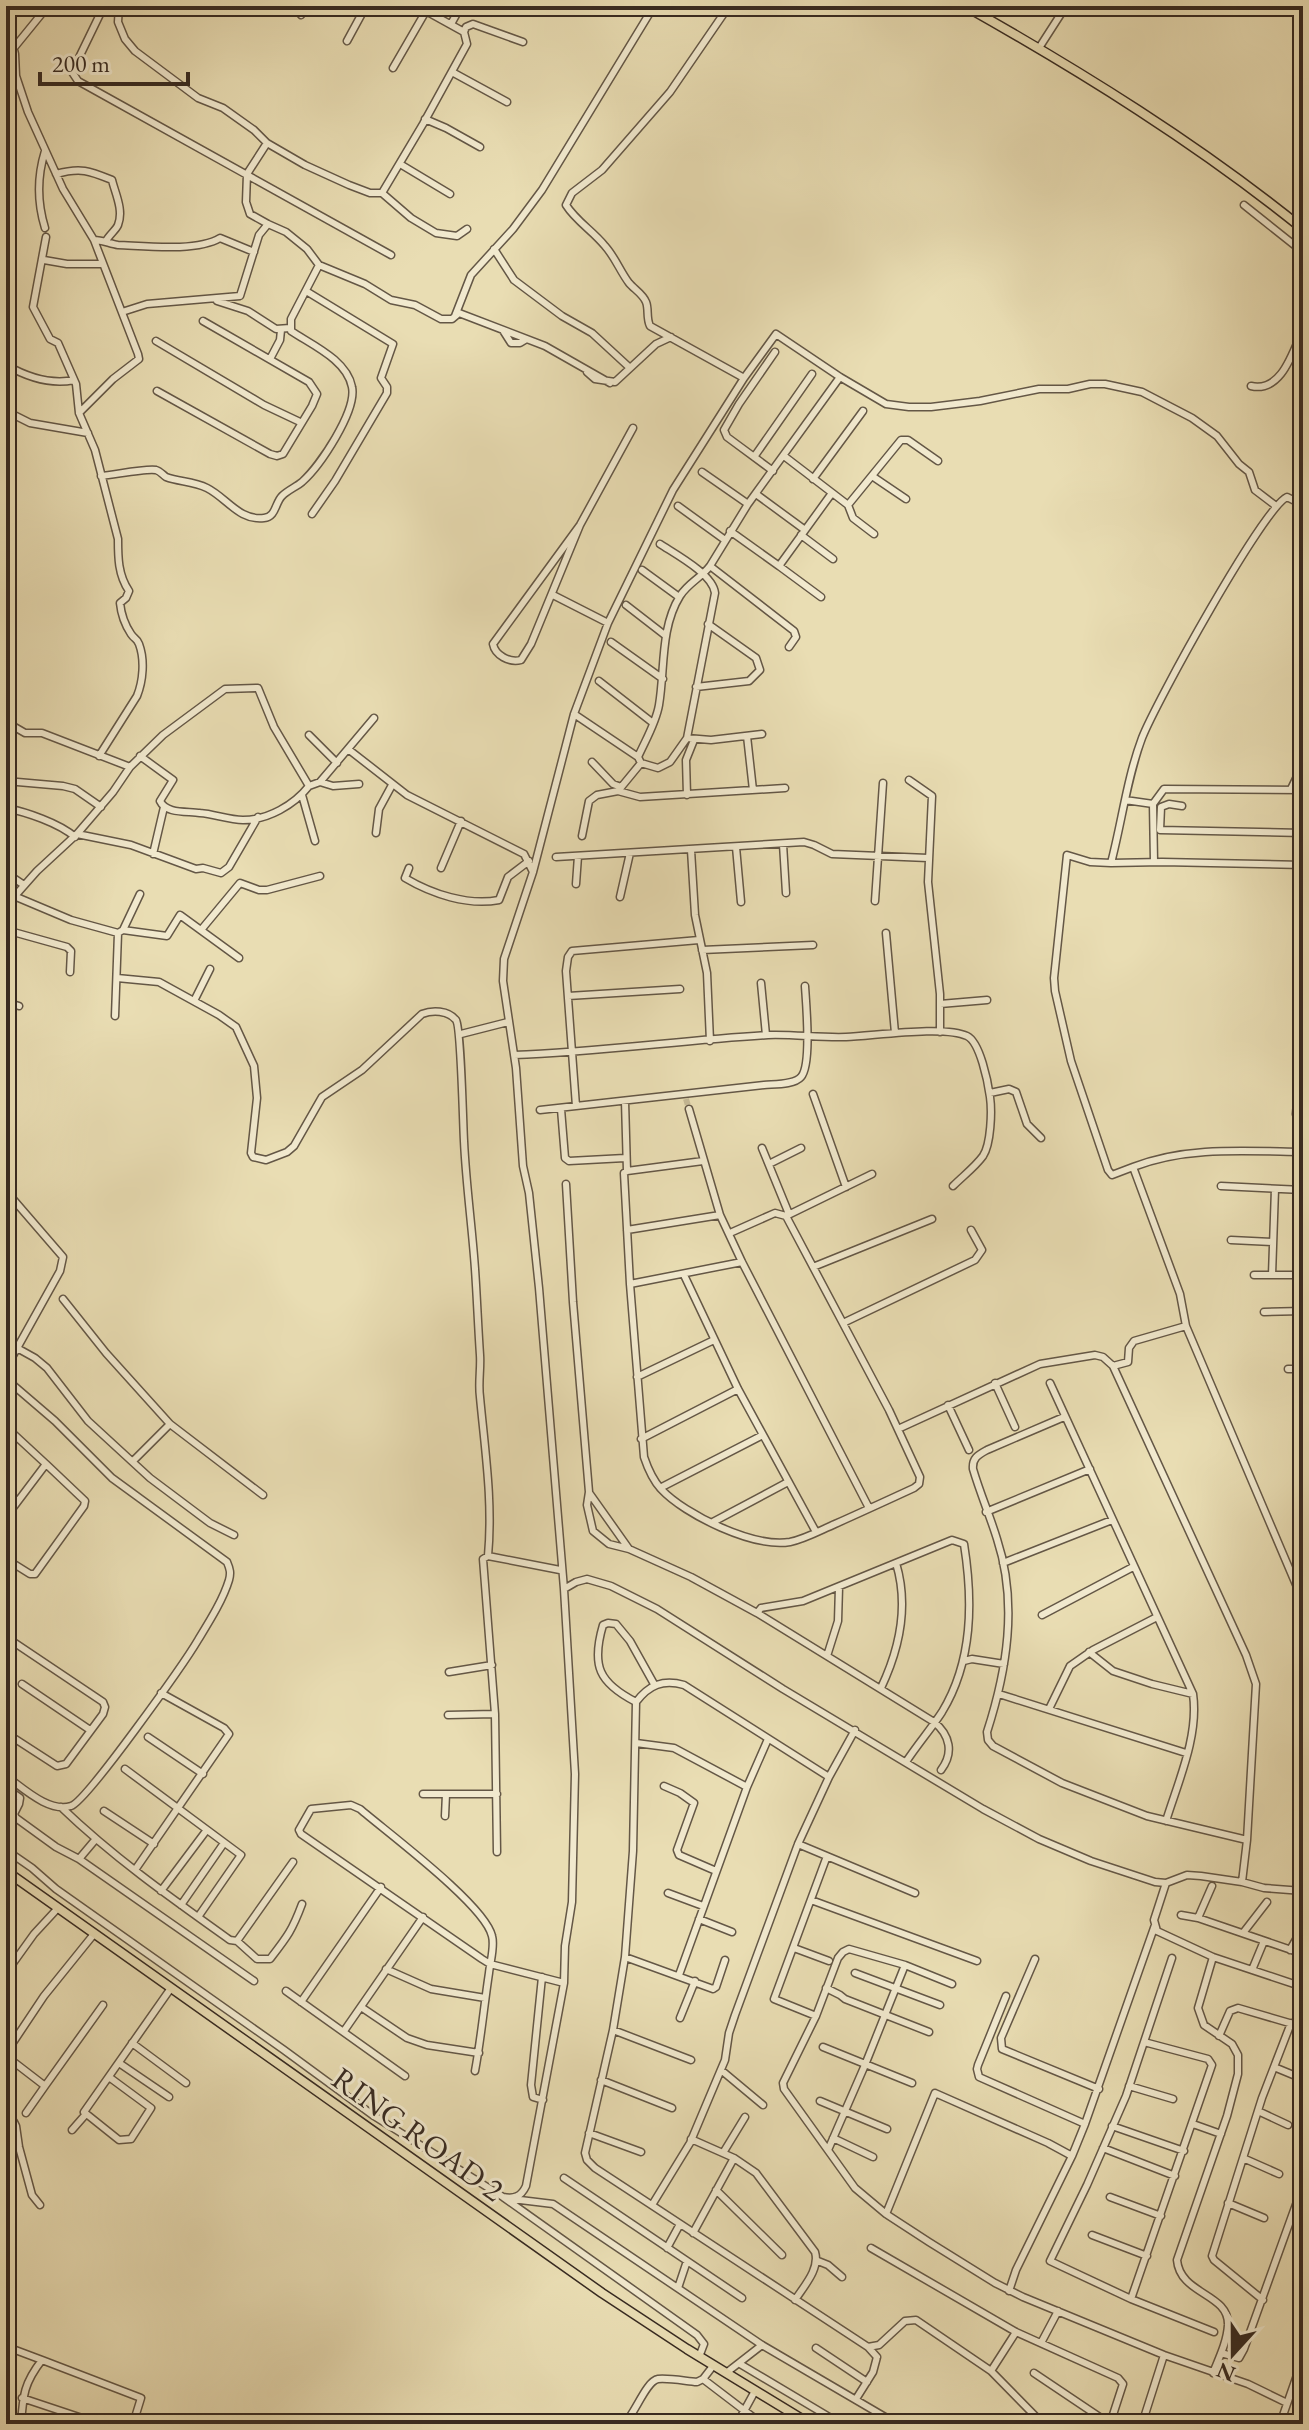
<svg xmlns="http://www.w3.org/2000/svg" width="1309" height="2430" font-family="'EB Garamond',serif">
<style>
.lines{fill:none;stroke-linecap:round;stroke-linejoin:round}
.minor-tunnel{stroke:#c5b996;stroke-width:6;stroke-dasharray:6 3;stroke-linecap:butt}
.minor-casing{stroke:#645746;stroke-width:9}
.major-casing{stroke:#372a21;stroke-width:11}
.minor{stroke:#f1e9ce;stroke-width:6}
.major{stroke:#e9ddb3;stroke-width:8}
.labels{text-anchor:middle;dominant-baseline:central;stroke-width:6;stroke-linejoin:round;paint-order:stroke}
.street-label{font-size:32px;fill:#372a21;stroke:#f1e9ce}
</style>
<rect width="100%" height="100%" fill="#e9ddb3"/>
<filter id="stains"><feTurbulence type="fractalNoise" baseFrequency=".0025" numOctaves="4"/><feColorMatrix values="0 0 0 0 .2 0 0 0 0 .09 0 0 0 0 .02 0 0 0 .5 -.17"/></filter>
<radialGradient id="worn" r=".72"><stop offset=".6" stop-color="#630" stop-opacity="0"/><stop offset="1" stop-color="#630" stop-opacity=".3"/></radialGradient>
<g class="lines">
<path class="minor-tunnel" d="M686 1099 689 1109"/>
<defs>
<path id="minor" d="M104 6 72 72 78 81 391 255
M119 6 118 22 125 39 135 51 198 98 223 108 254 130 267 143 305 165 349 185 370 193H382L411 218 436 233 457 236 467 229
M729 6 670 92 602 170 572 193 566 205C576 221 593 231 605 246 615 257 620 271 629 283 634 289 643 294 646 302 649 309 646 318 650 326L744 378
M301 15 306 6
M6 17 15 54 16 76 28 112 63 189 94 240 138 354 139 359 113 379 79 413
M451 24 461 6
M464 32 466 27 473 24 523 42
M347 41 366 6
M1039 48 1066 6
M13 49 48 6
M393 68 426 11
M452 72 507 102
M425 119 446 128 480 147
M267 143 247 174 246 202 250 214 268 224 286 232 307 249 319 265 365 284 391 300 415 305 441 319H452L459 313 545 346 610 383
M400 164 450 194
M56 174C81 167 90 171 112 180 115 193 124 210 118 225 116 230 109 235 106 241
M382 193 423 124 467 44 464 32 417 6
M1244 205 1303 252
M45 228C37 202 37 177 45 151
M46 237 33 307 50 339 58 343 76 384 79 413 95 450 118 539C118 557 118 575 129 591L126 598 120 603C121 613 125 625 131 634 135 640 136 637 139 644 145 660 143 681 137 696L99 756
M94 240C103 240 110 244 118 245 145 246 197 252 220 238L254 252
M494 249 514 280 562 316 592 333 630 368
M44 260 67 264H102
M306 291 393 344 381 378 387 387V393L335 481 312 514
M217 301 248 311 276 329 290 328
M122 312 147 304 240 296 259 235 268 224
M455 316 471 275 513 229 542 190 654 6
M504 332 511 343H520L525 340
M156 341 264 405 300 422
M270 359 280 340 281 330
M6 365C27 377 50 385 74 380
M587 372 595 379 615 382 656 344 671 337
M1251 386C1282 393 1293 351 1303 329
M157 391 270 454 277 456 283 454 312 406 317 394 309 382 203 321
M6 411 30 423 88 433
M784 456 848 505 853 518 874 534
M754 457 812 374
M773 471 727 437 724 430 739 404 775 352
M702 472 748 504
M101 476C114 475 146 468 156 470 160 471 163 475 166 477 179 482 193 481 207 488 227 498 239 521 264 518 276 517 275 503 282 496 288 490 296 487 302 482 320 466 357 411 352 387 347 360 312 345 291 331V319L319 265
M872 476 906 499
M813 479 863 411
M756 494 805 530
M848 505 901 440H908L938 461
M678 506 725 540
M580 525 531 644 521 660C509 663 495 655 493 644L580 525 633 428
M730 531 779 566 832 493
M801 535 833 559
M660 544C675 554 713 574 715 593L687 738 670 762 658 768 641 763 638 757C645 741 656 723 659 705 665 670 660 628 680 596 688 583 701 578 710 566L748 504 840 377
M710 566 794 631 796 637 789 647
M779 566 821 597
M642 570 679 597
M553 595 608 623
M626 605 666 636
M611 642 663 679
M599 681 653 723
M696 687 749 681 760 670 756 658 708 624
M574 714 638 757
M6 722 25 733H42L130 767
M309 735 337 763
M747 736 753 790
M687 738 711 740 762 734
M348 749 407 795 524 854 533 872
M592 762 613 784 621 787
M909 780 932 796 928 882 940 994V1032
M6 781 63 786 75 789 101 807
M320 782 333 786 359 784
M309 786 320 782 374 718
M1291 789 1303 764
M618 791 640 797 785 788
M302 795 315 841
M687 795 686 760 694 740
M1125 800 1153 804
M1182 806 1169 804 1161 807 1160 830 1303 833
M6 808C26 812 59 823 75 837
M376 833 379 809 392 785
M77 834 131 845 196 869 203 868 221 873 229 867 258 817
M582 836 589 801 597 795 618 791 641 763
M783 844 786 893
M736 847 741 902
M691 850 695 915 707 973 710 1041
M153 854 164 807
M556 857 804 842 814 845 832 854 928 858
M1154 862 1153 804 1164 789 1303 790
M1111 863C1122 821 1127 778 1142 738 1155 704 1263 508 1287 497L1303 505
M1303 865 1162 862 1111 863 1090 862 1067 855 1054 978 1055 991 1071 1061 1108 1170 1112 1175 1133 1167 1180 1294 1186 1326 1303 1601
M409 868 405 878C432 894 468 906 499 900L508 877 529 861
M441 868 461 821
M6 873 24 885
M576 884 578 856
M14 896 71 920 118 933 123 930 140 894
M620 897 630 853
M875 901 883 783
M6 906 37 871 77 834 113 792 130 767 163 735 225 689 258 688 274 727 309 786C294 805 268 820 243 820 229 820 214 814 200 813 187 811 166 814 160 801L173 780 140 756
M6 930 67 947 71 951 70 972
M123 930 167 936 180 915 239 958
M201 930 240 883 259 890H267L320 876
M886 933 895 1033
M6 947 11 949
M702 950 813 945
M117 978 159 982 219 1015 236 1027 254 1066 257 1098 251 1153 253 1157 266 1160 287 1152 294 1146 322 1097 362 1070 422 1014C432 1010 448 1010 456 1020 461 1027 463 1124 464 1141 466 1184 472 1226 475 1269 477 1298 478 1326 480 1355 481 1369 478 1383 480 1397 485 1451 493 1502 488 1556
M761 983 766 1035
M568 996 680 989
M194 1001 210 969
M6 1002 19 1006
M940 1004 987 1000
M115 1016 118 933
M461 1034 508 1022
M1303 1039 1296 1114 1298 1120 1303 1122
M514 1055C599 1052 683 1040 768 1035 794 1034 820 1038 846 1037 874 1036 944 1025 967 1036 980 1042 988 1082 990 1097 992 1111 991 1144 983 1156 975 1167 963 1176 953 1186
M990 1093 1009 1089 1016 1092 1027 1124 1041 1138
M813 1094 846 1187
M625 1101 627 1171
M576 1106 566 971 568 957 572 951 699 940
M561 1109 565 1158 569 1161 625 1158
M689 1109 720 1215 742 1262 869 1508
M540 1110 764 1085C774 1084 794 1085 801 1077 812 1065 806 1003 805 986
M762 1148 789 1214
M703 1161 627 1171 624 1173 630 1284 644 1457C648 1469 652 1479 661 1489 685 1515 754 1548 790 1542 805 1539 821 1530 835 1524 862 1512 888 1500 914 1488L919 1484 920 1477 889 1410 786 1216
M769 1164 801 1148
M1133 1167C1186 1146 1246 1151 1303 1152
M566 1184 573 1302 589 1492 587 1505 593 1531 609 1544 629 1549 691 1577 757 1613 934 1722C950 1735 954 1753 941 1770
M1221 1186 1303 1190
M6 1191 63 1257 60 1271 6 1368
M627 1230 720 1215
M730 1233 775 1213 786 1216 872 1174
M1231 1240 1272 1242
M813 1267 932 1219
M6 1268C17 1277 12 1291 6 1301
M684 1275 738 1389 816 1532
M1254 1275H1303
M1272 1275 1275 1189
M630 1284 742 1262
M63 1299 106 1353 170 1424 263 1495
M1302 1311V1275
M1264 1312 1303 1311
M843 1323 975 1260 982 1250 971 1230
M17 1348 35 1358 47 1368 88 1421 150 1478 210 1523 234 1535
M1113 1366 1128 1362 1129 1348 1134 1341 1186 1326
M1288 1369H1303
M637 1377 714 1340
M6 1379 55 1421 112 1478 227 1562C230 1569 231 1573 229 1580 223 1600 209 1622 198 1640 185 1662 86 1802 71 1806 49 1813 23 1788 6 1776
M995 1383 1015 1427
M1050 1383 1193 1694C1199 1736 1178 1782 1166 1821
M1302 1399 1303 1391
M948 1405 969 1450
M1064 1417 987 1450C978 1455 972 1458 973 1469 980 1493 990 1516 997 1539 1018 1603 1007 1670 987 1732L988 1740 993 1746 1062 1783 1147 1816 1247 1840
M6 1427 46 1464
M898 1429 1040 1364 1095 1355 1103 1357 1113 1366 1246 1655 1256 1684 1247 1840 1242 1882
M641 1439 738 1389
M133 1461 170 1424
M660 1488 763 1435
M6 1493 18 1501
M590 1494 629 1549
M986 1512 1090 1469
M6 1517 46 1464 85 1501 84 1506 35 1574H30L6 1559
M713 1522 788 1482
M1003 1563 1112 1520
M564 1589 576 1582 587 1579 611 1586 657 1609 783 1689 983 1809 1039 1839 1091 1861 1155 1882 1166 1883 1187 1875 1201 1876 1242 1882 1264 1888 1303 1891
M757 1613 761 1608 803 1601 952 1540 964 1544C973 1601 973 1661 942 1712 931 1729 917 1745 906 1762
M1042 1615 1133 1567
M6 1637 103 1702 105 1707 103 1714 66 1764 57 1766 6 1733
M1089 1652 1113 1671 1152 1684 1193 1694
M827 1656 838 1621 839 1587
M964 1661 972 1659 1004 1664
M449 1672 492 1665
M22 1684 90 1730
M881 1688C900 1648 909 1606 896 1563
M999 1694 1186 1753
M636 1702C599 1683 591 1666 603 1625L608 1623 616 1624 630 1641 654 1684
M1049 1709 1070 1666 1093 1650 1157 1617
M448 1715 495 1714
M148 1737 203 1774
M636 1743 674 1748 747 1787
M125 1769 241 1855 198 1917
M829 1777 684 1685C663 1679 649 1685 636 1702L633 1851 625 1957 613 2030 585 2153 587 2160 595 2168 868 2347 877 2357
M664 1786 680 1793 694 1803 677 1850 679 1855 716 1871
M6 1788 20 1798 19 1804 14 1814 16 1818 56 1847 79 1859 95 1840
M423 1794H497
M61 1807C113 1857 171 1898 230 1940L237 1941 257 1959H270C287 1937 292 1931 302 1904
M104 1811 154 1844
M445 1816 446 1794
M798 1844 915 1893
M6 1850 32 1868 56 1889 284 2050 374 2116 503 2197 697 2335 704 2344 699 2357
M497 1852 495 1714 483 1559 488 1556 560 1570
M79 1859 254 1981
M135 1870 229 1734 224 1728 161 1693
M1166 1883 1154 1920 1157 1931 1213 1957 1303 1987
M161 1891 206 1831
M668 1893 703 1906
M811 1900 977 1961
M181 1905 224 1843
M1181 1915 1198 1918 1303 1954
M1198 1918 1212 1886
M699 1919 732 1932
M1243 1933 1267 1902
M237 1941 293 1862
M794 1948 829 1961
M1290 1950 1303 1927
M625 1957 713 1989 716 1987 725 1960
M1172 1958 1126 2096 1087 2185 1050 2261 1131 2299 1214 2332
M1035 1959 1001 2038 1002 2049 1099 2089
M386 1969 431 1989 485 1998
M1252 1970 1264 1941
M6 1973 34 1934 58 1908
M855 1973 940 2005
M679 1975 747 1787 768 1739
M542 1977 531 2085 533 2097 543 2100
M952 1984 905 1965 849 1949 843 1952 838 1958 816 2016 783 2083 784 2089 855 2188 886 2214 929 2242 995 2283 1023 2297 1164 2355 1248 2384 1287 2403
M826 1988 840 1995 845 1999 929 2032
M286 1991 405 2076
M1006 1996 978 2065 977 2069 979 2077 1085 2124
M301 2002 381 1887
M361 2007 407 2038 427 2045 479 2053
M816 2016 774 1999 827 1856
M680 2018 695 1981
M613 2030 691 2060
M344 2031 423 1917
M1219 2036 1230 2011 1238 2008 1303 2027
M132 2043 186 2083
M823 2047 912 2083
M6 2053 44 1996 94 1934
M6 2056 45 2086 26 2113
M119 2063 169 2097
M1274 2067 1303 2079
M721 2070 763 2105
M475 2071C481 2039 484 2006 489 1973 490 1962 495 1947 492 1936 485 1905 388 1833 360 1809L351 1805 311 1809 299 1830 301 1834 482 1959 490 1964 564 1983
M109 2077 151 2108 131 2139 119 2140 84 2112 171 1988
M601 2080 672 2108
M45 2086 103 2005
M1129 2086 1173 2099
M820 2101 887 2129
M1258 2111 1288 2125
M6 2118 14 2122 16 2126 19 2147 32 2195 40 2205
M1193 2124 1221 2134
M1112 2126 1184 2151
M72 2130 86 2114
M589 2133 641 2152
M833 2138 873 2157
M691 2139 734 2158 756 2173 815 2252C820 2269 804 2286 795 2300
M1103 2148 1175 2176
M828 2150 865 2065 905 1965
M723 2153 745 2117
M1243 2158 1279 2174
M564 2178 742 2298
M716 2190 782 2255
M503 2197C514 2199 521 2197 526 2186L564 1983 565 1946 572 1902 575 1774 564 1589 539 1288 529 1193 523 1166 516 1068 503 981 504 959 533 872 574 714 608 623 673 490 744 378 776 334 840 377 886 404 909 407H931L980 401 1039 389H1068L1090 384H1105L1142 392 1192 418 1217 436 1239 464 1249 472 1255 490 1276 506
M1110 2197 1161 2216
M512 2199 553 2204 762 2345 897 2424
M1228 2203 1264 2218
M652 2205 690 2143 725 2060 729 2033 735 2015 798 1844 829 1777 855 1730
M886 2214 935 2093 1048 2143 1072 2156
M693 2233 734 2158
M1092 2235 1147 2256
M667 2248 680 2224
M871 2248 1016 2332 1118 2378 1123 2384 1110 2424 1034 2373
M818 2261 828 2265 842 2277
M678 2288 687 2261
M1009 2291 1016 2270 1072 2156 1085 2124 1155 1925
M1131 2299 1212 2065 1208 2059 1144 2042
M1263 2300 1214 2260 1212 2256 1262 2098 1291 2023
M1041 2343 1058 2311
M868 2347 879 2345 905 2321 916 2320 991 2371 1043 2424
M816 2348 867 2382
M6 2350 10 2348 42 2360
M1221 2353 1239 2358 1244 2349 1303 2185
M740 2364 841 2424
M991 2371 1016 2332
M726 2373 762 2345
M1213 2373C1219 2358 1227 2342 1228 2325 1229 2293 1180 2295 1177 2260L1227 2116 1238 2074V2055L1232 2044 1204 2025 1198 2008 1213 1957
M703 2379 762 2424
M22 2398 100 2424
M856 2399 873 2372 877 2357
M21 2424C23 2395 24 2383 42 2360L141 2398 133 2424
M624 2424C635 2414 646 2381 658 2379 670 2378 685 2381 697 2382L703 2379 713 2366
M737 2424 755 2391
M1142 2424 1164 2355
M1280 2424 1303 2358"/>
<path id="major" d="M965 6C1082 72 1198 144 1303 229
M6 1871 602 2293 687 2349 810 2424"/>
</defs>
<use href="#minor" class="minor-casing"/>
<use href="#major" class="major-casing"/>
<use href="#minor" class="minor"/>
<use href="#major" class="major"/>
</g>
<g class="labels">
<g class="street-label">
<text transform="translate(418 2134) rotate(36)">RING ROAD 2</text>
</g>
</g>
<rect width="1309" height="2430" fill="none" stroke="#e9ddb3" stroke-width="32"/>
<rect x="8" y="8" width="1293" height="2414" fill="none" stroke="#372a21" stroke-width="4"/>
<rect x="16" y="16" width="1277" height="2398" fill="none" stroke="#372a21" stroke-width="2"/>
<g transform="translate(1233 2354) rotate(201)" stroke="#f1e9ce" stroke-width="6" paint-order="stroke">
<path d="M0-6L14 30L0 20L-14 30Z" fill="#372a21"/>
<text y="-12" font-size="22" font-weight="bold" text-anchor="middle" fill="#372a21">N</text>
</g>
<path d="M40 72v12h148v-12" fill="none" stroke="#372a21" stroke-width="4"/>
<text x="52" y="72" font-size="24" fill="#372a21" stroke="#f1e9ce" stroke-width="6" paint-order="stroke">200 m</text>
<rect width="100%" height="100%" filter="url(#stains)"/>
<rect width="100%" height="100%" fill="url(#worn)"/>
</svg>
